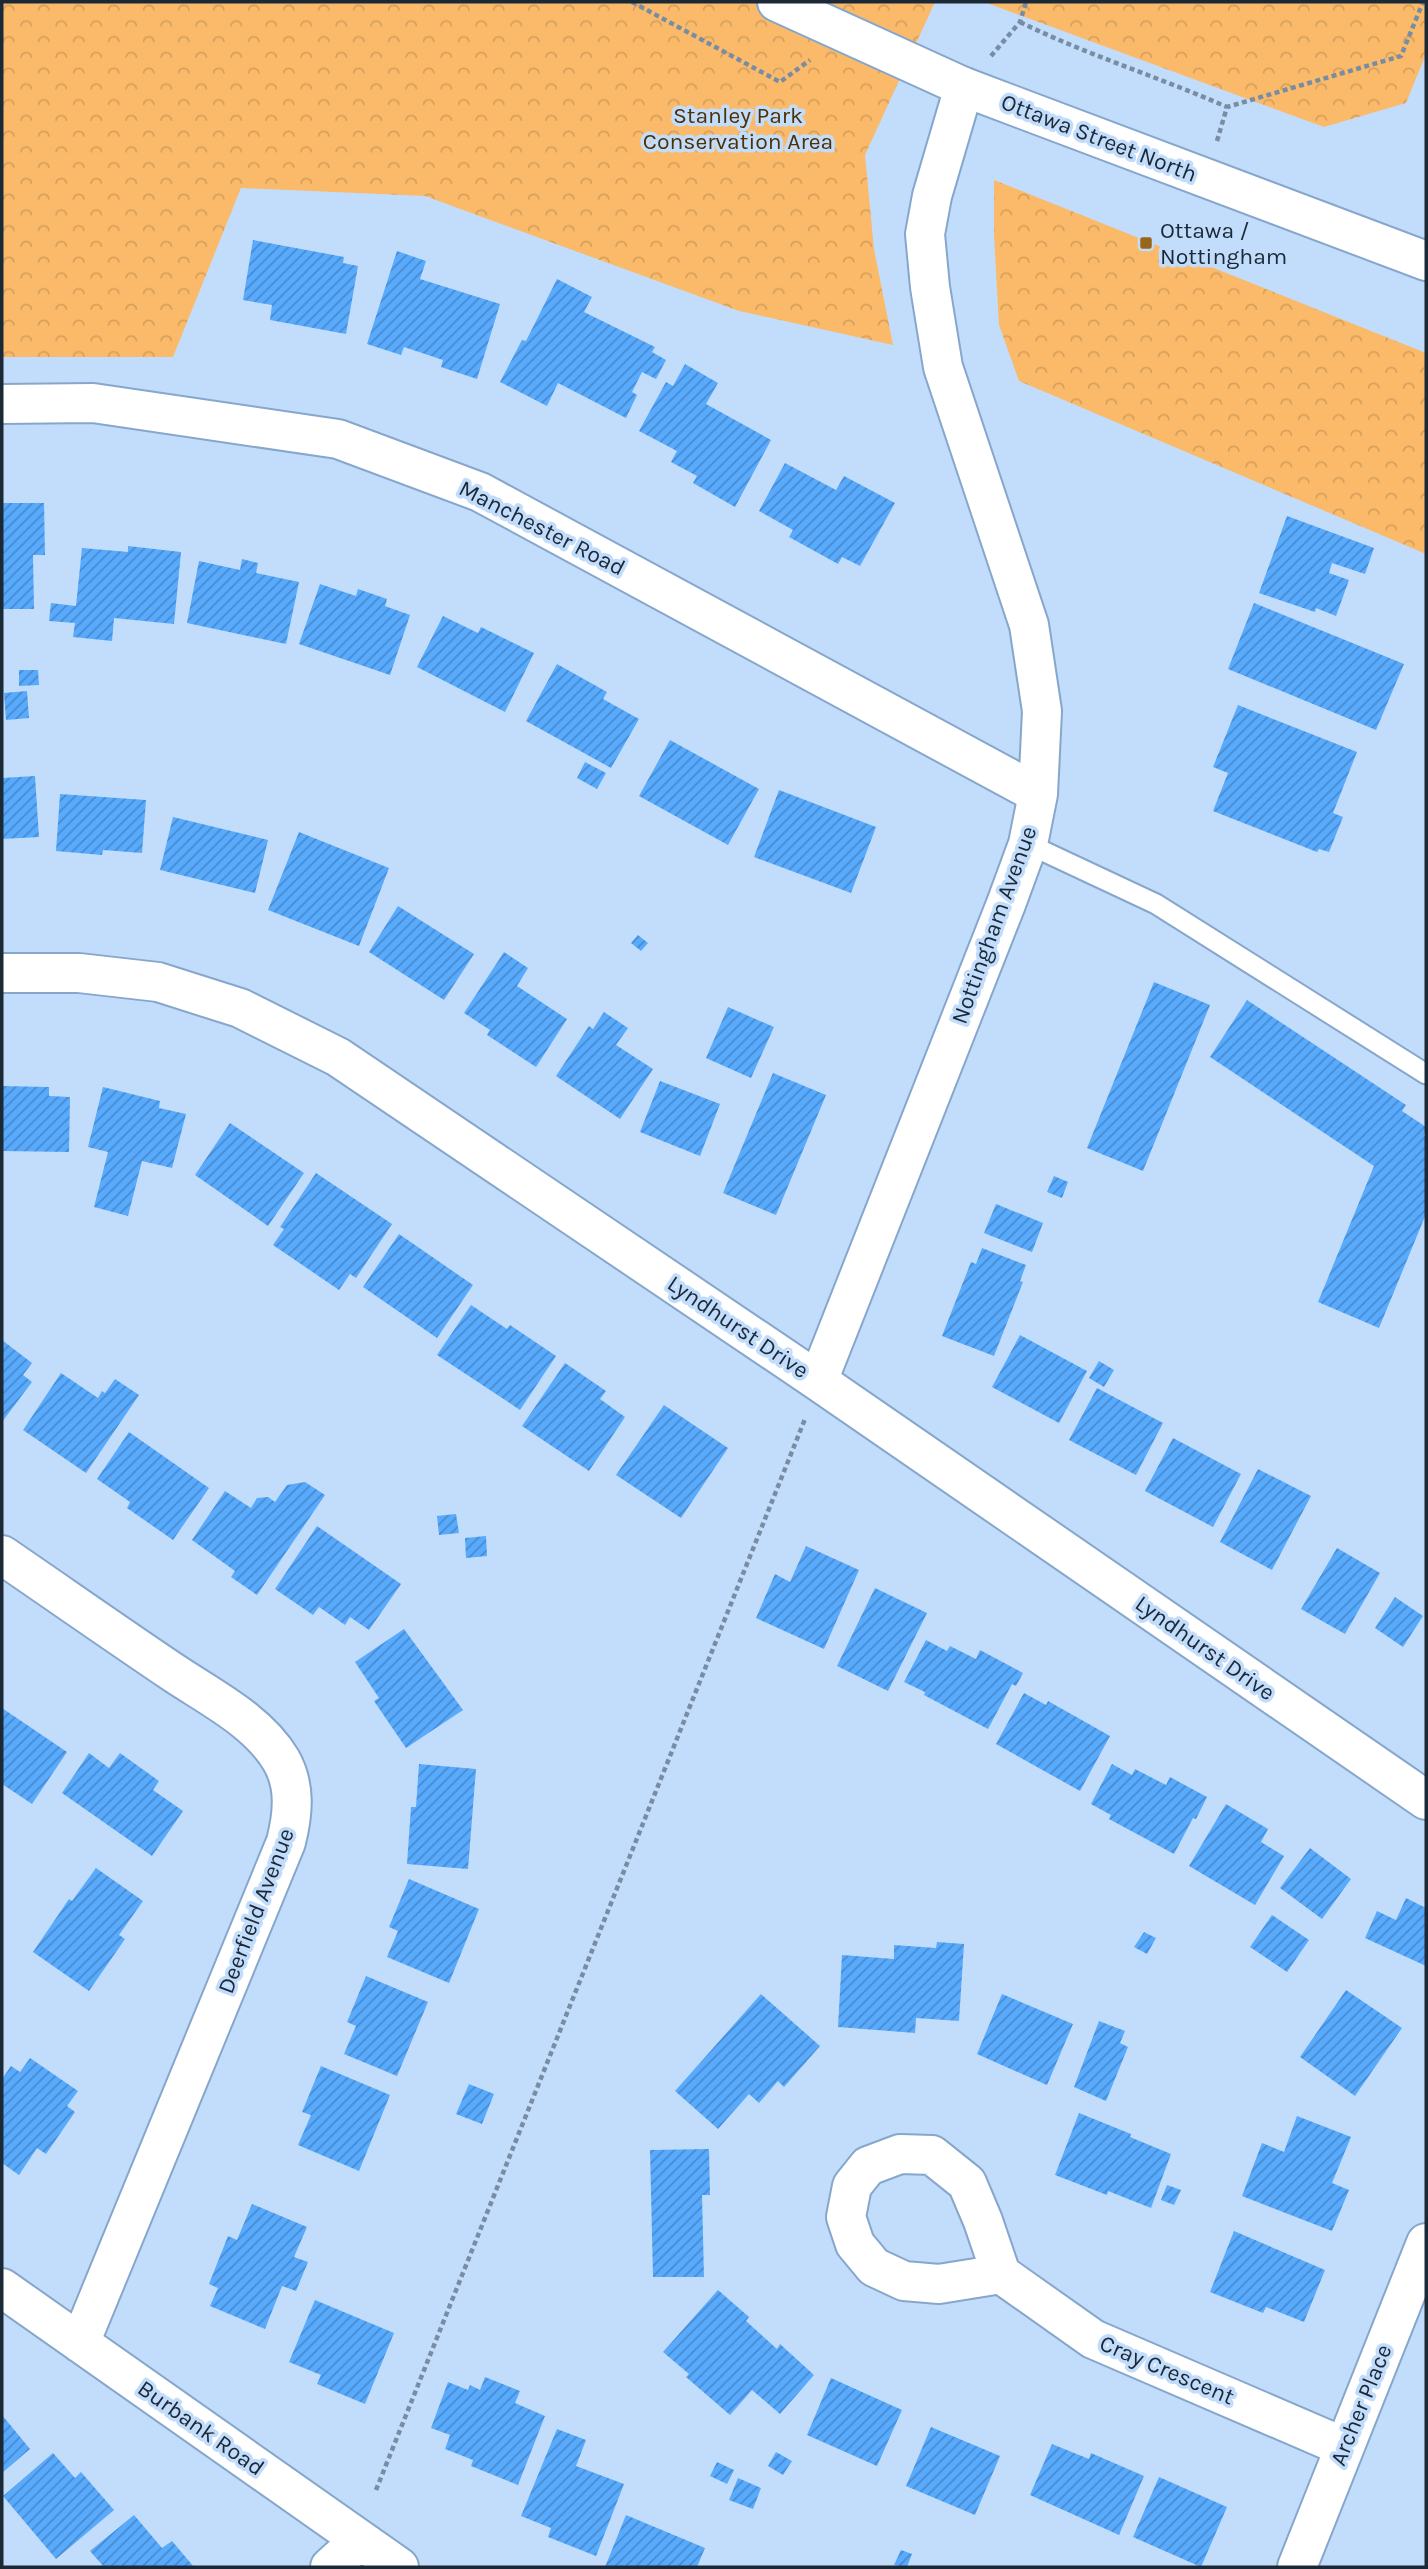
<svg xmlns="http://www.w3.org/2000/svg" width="1428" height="2569" font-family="Karla,sans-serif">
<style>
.forest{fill:url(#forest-crowns)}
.building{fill:url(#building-hatch)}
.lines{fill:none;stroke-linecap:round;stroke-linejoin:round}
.lane-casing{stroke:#86a7cb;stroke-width:23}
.street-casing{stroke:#86a7cb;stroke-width:42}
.secondary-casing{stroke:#86a7cb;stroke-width:42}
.path{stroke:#788da4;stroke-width:4.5;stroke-dasharray:5 3.5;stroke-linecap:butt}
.lane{stroke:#fff;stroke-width:19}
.street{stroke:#fff;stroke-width:38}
.secondary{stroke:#fff;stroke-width:38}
.poi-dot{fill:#98651a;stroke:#c2ddfc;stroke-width:2.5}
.labels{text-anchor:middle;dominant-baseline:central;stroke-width:7;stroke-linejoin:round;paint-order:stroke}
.park-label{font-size:23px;fill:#4e3003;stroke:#c2ddfc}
.street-label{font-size:23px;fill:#1b2836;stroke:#c2ddfc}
.poi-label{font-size:23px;fill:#1b2836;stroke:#c2ddfc;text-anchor:start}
</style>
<defs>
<pattern id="forest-crowns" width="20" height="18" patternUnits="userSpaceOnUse" patternTransform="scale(1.75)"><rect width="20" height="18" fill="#faba6a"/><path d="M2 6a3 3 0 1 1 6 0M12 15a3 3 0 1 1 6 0" fill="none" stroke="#d6a05c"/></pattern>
<pattern id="building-hatch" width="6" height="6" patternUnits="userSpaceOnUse" patternTransform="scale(1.75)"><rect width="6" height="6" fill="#58aafd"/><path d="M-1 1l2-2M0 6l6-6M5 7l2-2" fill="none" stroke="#488ace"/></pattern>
</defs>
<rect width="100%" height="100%" fill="#c2ddfc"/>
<path class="forest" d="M2 2H935L865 155 874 249 893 345 739 311 425 196 241 188 173 357H2Z
M984 2H1426V54L1406 103 1324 127Z
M994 180 1426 353V554L1019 381 999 325 994 235Z"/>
<path class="building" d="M253 240 344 257 343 263 358 266 346 334 270 320 272 305 243 300Z
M397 251 426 261 420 279 500 304 477 379 441 367 443 360 404 347 401 355 367 344Z
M557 279 592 297 584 312 655 347 652 352 666 360 656 379 642 372 632 392 637 395 626 418 558 383 547 406 500 382 522 340 526 341Z
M685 364 718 383 706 404 771 440 735 507 693 483 697 476 671 462 677 451 639 431 666 382 673 386Z
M785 463 836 490 844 476 895 503 860 566 842 557 838 564 789 537 793 530 759 511Z
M2 503H44L45 555H33L34 609H2Z
M1287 516 1374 548 1365 574 1332 563 1329 573 1349 580 1336 616 1316 608 1315 612 1259 593Z
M128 546 181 552 174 624 114 618 112 641 73 637 75 623 49 621 51 603 76 606 82 548 128 552Z
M242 559 258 563 256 573 299 582 286 644 187 623 199 561 240 570Z
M320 584 356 596 358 589 387 599 385 606 410 615 390 675 299 644Z
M1254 603 1404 664 1376 730 1228 669Z
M443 616 478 633 481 627 534 653 505 712 417 667Z
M557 664 607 692 603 699 639 719 611 768 526 721Z
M19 670H38L39 685 19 686Z
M27 691 29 718 6 720 4 693Z
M1238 705 1357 752 1333 813 1343 817 1329 852 1319 849 1317 852 1213 811 1228 773 1213 767Z
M670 740 759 789 728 845 639 796Z
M585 762 606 773 597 789 577 778Z
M35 776 39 837 2 839V778Z
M779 790 876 827 851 893 754 857Z
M60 794 146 800 142 853 103 850 102 855 56 851Z
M173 817 268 840 255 893 160 870Z
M299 832 389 868 359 946 268 910Z
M398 906 474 954 444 1000 369 952Z
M638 935 648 943 641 951 631 943Z
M504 952 528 968 517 986 567 1019 536 1067 487 1035 490 1030 464 1013Z
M1154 982 1210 1005 1143 1171 1087 1148Z
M1247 1000 1406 1105 1402 1111 1426 1127 1424 1136 1426 1137V1214L1379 1328 1318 1302 1374 1166 1210 1057Z
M728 1007 774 1027 751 1078 706 1058Z
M604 1012 628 1028 616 1045 653 1069 620 1119 556 1076 589 1026 593 1029Z
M773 1073 826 1095 776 1215 723 1193Z
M660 1081 720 1104 700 1156 640 1132Z
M2 1086 49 1087V1096L70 1097 69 1152 2 1151Z
M103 1087 160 1101 159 1108 186 1114 172 1168 142 1161 128 1216 94 1207 108 1152 88 1147Z
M230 1123 304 1173 268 1226 195 1175Z
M316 1173 392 1224 356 1278 350 1274 339 1290 273 1245 284 1229 280 1227Z
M1054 1176 1068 1182 1062 1198 1047 1192Z
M996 1204 1043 1223 1032 1252 984 1233Z
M399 1234 473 1285 437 1338 363 1287Z
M982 1248 1026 1265 1020 1281 1023 1282 994 1356 942 1336 971 1262 976 1264Z
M471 1305 507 1329 510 1325 556 1356 520 1410 437 1355Z
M1020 1335 1087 1371 1059 1423 992 1387Z
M2 1340 32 1363 23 1375 32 1382 2 1422Z
M1099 1361 1114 1370 1104 1387 1089 1378Z
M565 1363 606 1391 600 1399 625 1417 589 1471 522 1426Z
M61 1373 98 1398 102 1391 105 1393 115 1379 139 1395 86 1473 23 1430Z
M1097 1388 1163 1423 1136 1475 1069 1440Z
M664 1405 728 1448 681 1518 616 1475Z
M129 1432 209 1488 173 1540 127 1508 130 1502 97 1479Z
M1173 1438 1241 1474 1213 1527 1145 1491Z
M1258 1469 1311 1496 1272 1570 1220 1542Z
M305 1482 325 1495 257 1595 231 1577 235 1571 192 1540 225 1491 251 1508 257 1498 268 1497 275 1502 287 1485Z
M456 1514 459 1533 439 1535 437 1516Z
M317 1526 401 1584 369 1630 350 1617 345 1625 319 1607 313 1615 275 1589Z
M486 1536 487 1556 466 1558 465 1538Z
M806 1546 859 1570 824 1649 756 1618 775 1574 790 1582Z
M1337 1548 1380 1573 1345 1634 1301 1609Z
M875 1588 927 1613 888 1691 837 1666Z
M1395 1597 1423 1616 1403 1647 1375 1628Z
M404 1629 463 1710 406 1748 374 1701 379 1698 355 1662Z
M926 1640 947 1651 950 1646 976 1659 980 1650 1023 1673 1016 1686 1012 1684 988 1729 924 1695 925 1692 904 1682Z
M1024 1693 1046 1705 1048 1701 1110 1736 1080 1791 996 1744Z
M2 1708 67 1752 32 1804 2 1784Z
M89 1753 109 1768 120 1753 159 1781 153 1790 183 1811 152 1856 62 1793Z
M419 1764 476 1769 468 1869 407 1864 411 1807H416Z
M1112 1764 1132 1775 1135 1769 1166 1785 1170 1777 1207 1797 1196 1819 1193 1818 1174 1854 1109 1819 1111 1815 1091 1804Z
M1226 1804 1268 1829 1261 1842 1284 1856 1255 1905 1189 1866Z
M1310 1848 1351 1879 1322 1919 1280 1888Z
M96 1868 143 1901 119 1935 125 1939 89 1991 33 1952 69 1899 72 1901Z
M409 1879 479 1909 449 1983 387 1957 398 1931 389 1927Z
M1406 1898 1426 1908V1966L1365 1938 1377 1911 1396 1920Z
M1272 1915 1309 1940 1287 1972 1250 1947Z
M1144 1932 1156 1938 1147 1954 1134 1947Z
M937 1942 964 1944 959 2021 916 2018 915 2033 838 2027 842 1955 894 1959V1945L936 1948Z
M366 1976 428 2002 397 2076 344 2054 356 2026 347 2022Z
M1346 1990 1402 2028 1355 2096 1300 2057Z
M761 1994 820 2046 784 2087 778 2081 759 2103 749 2094 718 2129 675 2091Z
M1002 1994 1073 2024 1047 2085 977 2054Z
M1099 2021 1125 2031 1120 2043 1128 2047 1106 2101 1074 2087Z
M30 2058 78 2091 67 2106 75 2112 46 2154 37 2148 19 2175 2 2163V2079L11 2066 20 2072Z
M321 2066 390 2095 359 2171 298 2145 311 2115 302 2112Z
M469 2084 494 2094 482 2124 456 2114Z
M1079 2113 1131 2134 1130 2137 1171 2154 1151 2208 1108 2191 1107 2195 1055 2175Z
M1297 2116 1351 2137 1332 2183 1349 2190 1332 2231 1242 2196 1262 2143 1284 2152Z
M709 2149 710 2195H702L704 2277H653L650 2150Z
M1167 2185 1181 2190 1174 2205 1161 2200Z
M252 2204 307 2227 294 2257 308 2262 296 2291 282 2286 265 2329 210 2306 218 2288 209 2284 228 2236 237 2240Z
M1234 2231 1325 2270 1304 2322 1266 2307 1263 2313 1210 2292Z
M718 2290 749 2317 746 2321 777 2349 780 2344 814 2375 780 2414 752 2390 730 2415 686 2377 689 2374 663 2352Z
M315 2300 394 2333 365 2404 317 2384 321 2375 289 2362Z
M485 2377 520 2391 515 2403 545 2416 518 2485 471 2466 473 2460 445 2449 450 2435 431 2428 448 2382 468 2390 470 2385 480 2390Z
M831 2378 902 2410 877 2466 807 2435Z
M2 2415 30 2449 2 2473Z
M931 2427 1000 2456 975 2515 906 2486Z
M557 2429 586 2440 576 2466 624 2484 596 2556 548 2537 551 2528 521 2516Z
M1052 2444 1089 2459 1091 2453 1144 2476 1119 2535 1030 2495Z
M776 2452 792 2461 783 2475 768 2466Z
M53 2453 75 2478 81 2472 114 2510 56 2559 3 2496Z
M717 2462 734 2470 727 2484 710 2476Z
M1159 2477 1227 2507 1201 2567 1133 2537Z
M738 2478 761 2488 753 2509 729 2500Z
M134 2515 162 2548 172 2541 194 2567H104L90 2551Z
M626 2515 705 2548 697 2567H605Z
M901 2550 912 2554 907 2567 894 2565Z"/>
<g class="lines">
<defs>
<path id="lane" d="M1028 844 1156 904 1426 1074"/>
<path id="street" d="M2 404 93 403 338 439 480 492 1038 794
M2 973H79L158 982 240 1008 338 1057 818 1381 1426 1800
M818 1381 1006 904 1028 844 1038 794 1042 711 1029 625 943 367 930 287 925 234 932 196 964 87
M2 1555C59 1594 116 1634 174 1673 210 1697 258 1721 281 1760 296 1786 293 1814 286 1842L80 2343
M1001 2274 939 2284 904 2281 874 2267 855 2244 846 2217 852 2186 868 2166 900 2154 932 2155 967 2183 983 2221 1001 2274 1093 2339 1344 2447
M2 2288 399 2567
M330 2567 360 2540
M1297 2567 1426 2243"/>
<path id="secondary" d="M777 2 964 87 1426 261"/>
</defs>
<use href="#lane" class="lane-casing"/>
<use href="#street" class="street-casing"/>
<use href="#secondary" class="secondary-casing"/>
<path class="path" d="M632 2 780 82 810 60
M1020 22C1087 55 1159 77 1227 107
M991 56 1020 22 1026 2
M1217 141 1227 107 1401 56 1423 2
M376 2490 805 1419"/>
<use href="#lane" class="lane"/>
<use href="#street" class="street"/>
<use href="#secondary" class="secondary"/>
</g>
<rect class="poi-dot" x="1139" y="236" width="14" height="14" rx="3.5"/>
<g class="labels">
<g class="park-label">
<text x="738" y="115">Stanley Park<tspan x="738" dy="26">Conservation Area</tspan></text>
</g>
<g class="street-label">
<text transform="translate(1099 138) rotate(21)">Ottawa Street North</text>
<text transform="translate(542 528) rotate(27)">Manchester Road</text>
<text transform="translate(994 925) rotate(-70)">Nottingham Avenue</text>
<text transform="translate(738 1327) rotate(34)">Lyndhurst Drive</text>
<text transform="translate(1205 1648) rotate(35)">Lyndhurst Drive</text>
<text transform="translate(256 1911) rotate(-69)">Deerfield Avenue</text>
<text transform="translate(1167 2370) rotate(23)">Cray Crescent</text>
<text transform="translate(1361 2405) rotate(-68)">Archer Place</text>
<text transform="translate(201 2428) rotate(35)">Burbank Road</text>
</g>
<g class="poi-label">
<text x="1160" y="230">Ottawa /<tspan x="1160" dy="26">Nottingham</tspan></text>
</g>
</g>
<rect width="1428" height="2569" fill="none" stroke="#1b2836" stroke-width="7"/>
</svg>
